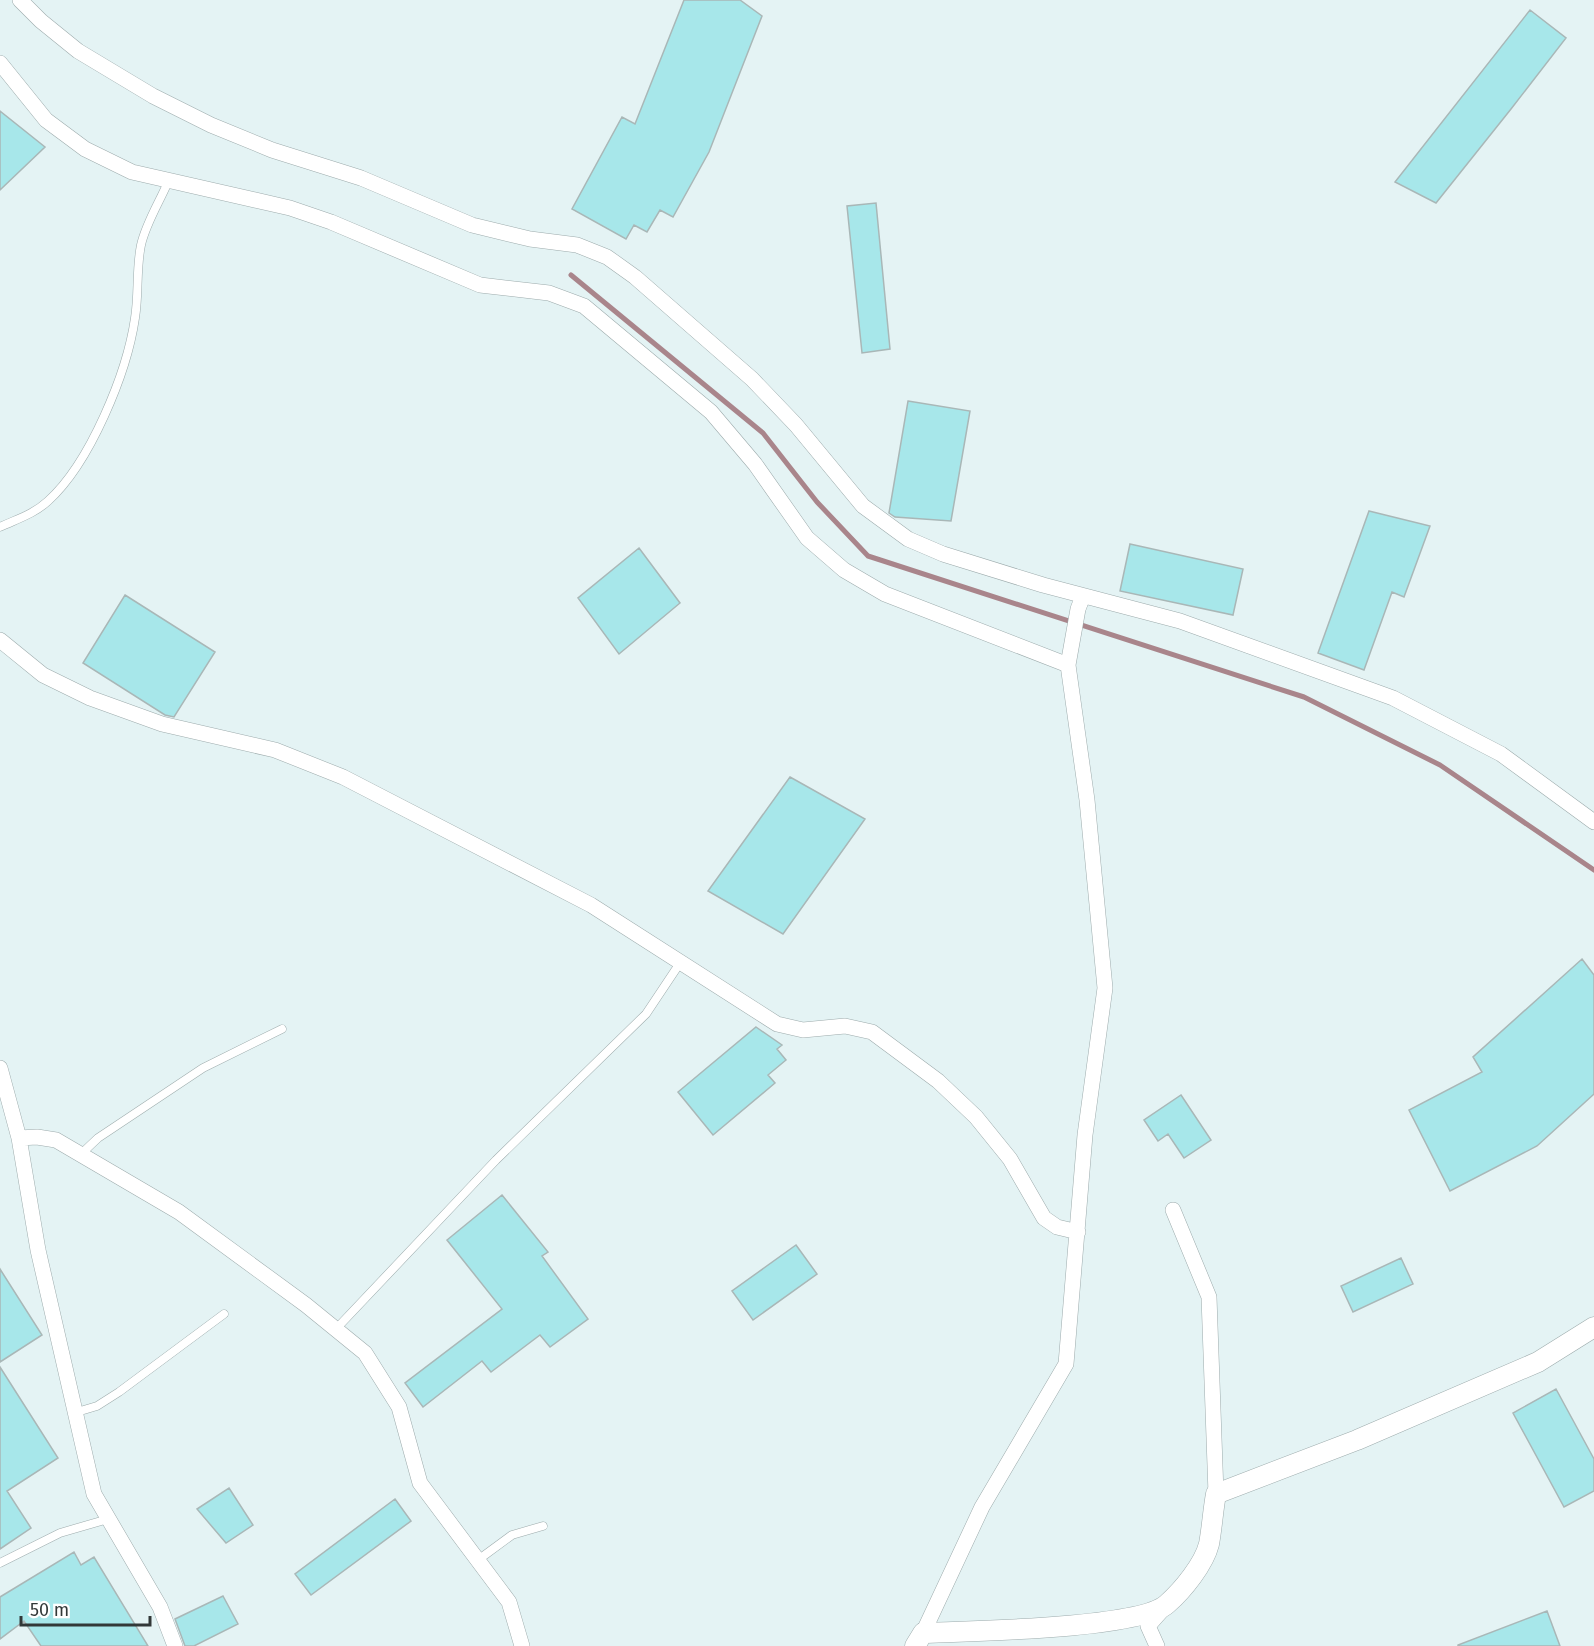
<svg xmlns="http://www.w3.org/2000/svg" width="1594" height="1646" font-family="'Fira Sans',sans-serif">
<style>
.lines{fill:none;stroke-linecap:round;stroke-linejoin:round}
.stream{stroke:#a9858b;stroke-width:5}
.building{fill:#a7e7ea;stroke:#a9b7b7;stroke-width:1.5}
.service-casing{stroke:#9dabac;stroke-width:9}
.minor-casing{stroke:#9dabac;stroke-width:16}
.tertiary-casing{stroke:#9dabac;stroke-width:21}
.service{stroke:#fff;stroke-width:8}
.minor{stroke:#fff;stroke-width:15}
.tertiary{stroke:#fff;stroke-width:20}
</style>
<rect width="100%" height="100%" fill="#e4f3f4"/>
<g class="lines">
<path class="stream" d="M571 275 763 433 817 502 868 556 1304 697 1440 765 1594 870"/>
</g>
<path class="building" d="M684 0H740L762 16 709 152 673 217 660 210 647 232 634 225 626 239 572 209 622 117 635 124Z
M1530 10 1566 38 1511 109 1436 203 1395 182Z
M0 111 45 147 0 190Z
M876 203 890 349 862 353 847 206Z
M908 401 970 411 951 521 895 517 889 513Z
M1369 511 1430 526 1404 597 1392 592 1364 670 1318 653Z
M1130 544 1243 569 1233 615 1120 591Z
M639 548 680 603 619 654 578 598Z
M125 595 215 652 174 717 165 715 83 663Z
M790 777 865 819 783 934 708 891Z
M1582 959 1594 975V1094L1537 1146 1450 1191 1409 1110 1482 1072 1473 1057Z
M756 1027 782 1045 777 1049 786 1060 768 1075 775 1083 713 1135 678 1092Z
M1181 1095 1211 1140 1184 1158 1168 1134 1158 1141 1144 1120Z
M502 1195 548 1252 542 1256 588 1319 550 1347 540 1335 491 1372 482 1361 423 1407 405 1383 502 1309 447 1240Z
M796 1245 817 1274 753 1320 732 1291Z
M1401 1258 1413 1284 1353 1312 1341 1286Z
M0 1269 42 1335 0 1362Z
M0 1367 58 1458 7 1491 31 1528 0 1549Z
M1556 1389 1594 1459V1491L1564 1507 1513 1413Z
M229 1488 253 1525 226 1543 197 1509Z
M395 1499 411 1521 311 1595 295 1574Z
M74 1552 81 1565 94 1557 148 1646H41L24 1621 0 1639V1597Z
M223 1596 238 1624 194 1646H185L175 1619Z
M1547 1611 1560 1646H1458V1645Z"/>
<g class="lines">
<defs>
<path id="service" d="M0 527C17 519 34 514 48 501 90 463 127 373 135 318 139 294 136 269 141 245 146 223 159 203 168 182
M80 1155 98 1138 203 1068 282 1029
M336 1329 496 1160 646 1014 680 963
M77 1412 97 1406 119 1392 224 1314
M478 1560 512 1535 543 1526
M0 1563 60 1533 108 1519"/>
<path id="minor" d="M20 0 41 21 78 51 153 96 211 125 272 150 361 178 472 225 530 239 577 245 607 257 635 277 752 379 796 425 863 506 908 539 943 554 1043 585 1180 621 1393 698 1501 754 1594 822
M0 63 46 120 85 149 132 172 290 208 331 222 480 285 549 293 584 306 711 412 755 464 807 538 844 570 885 594 1068 665
M0 640 43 675 90 698 162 724 275 750 343 777 591 905 777 1024 803 1030 845 1026 872 1032 938 1081 976 1117 1010 1159 1044 1218 1057 1227 1078 1232
M0 1068 19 1138 38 1250 94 1494 160 1607 175 1646
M19 1138 37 1137 56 1140 179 1212 306 1305 365 1353 399 1407 420 1483 509 1602 522 1646
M1173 1210 1209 1297 1216 1494
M923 1633 982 1507 1066 1364 1085 1135 1105 988 1087 800 1068 665 1078 609 1083 596
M1157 1646 1148 1626 1164 1608"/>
<path id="tertiary" d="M915 1646 923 1633C967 1631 1139 1629 1167 1604 1183 1590 1204 1564 1209 1544 1212 1528 1213 1510 1216 1494L1357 1440 1538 1362 1594 1327"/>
</defs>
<use href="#service" class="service-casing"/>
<use href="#minor" class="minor-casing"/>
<use href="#tertiary" class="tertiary-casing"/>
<use href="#service" class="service"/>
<use href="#minor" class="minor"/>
<use href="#tertiary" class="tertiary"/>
</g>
<path d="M21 1616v9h129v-9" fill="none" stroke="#323838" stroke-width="3"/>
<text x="30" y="1616" font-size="18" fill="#323838" stroke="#ffffff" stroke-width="4.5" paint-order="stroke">50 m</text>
</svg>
